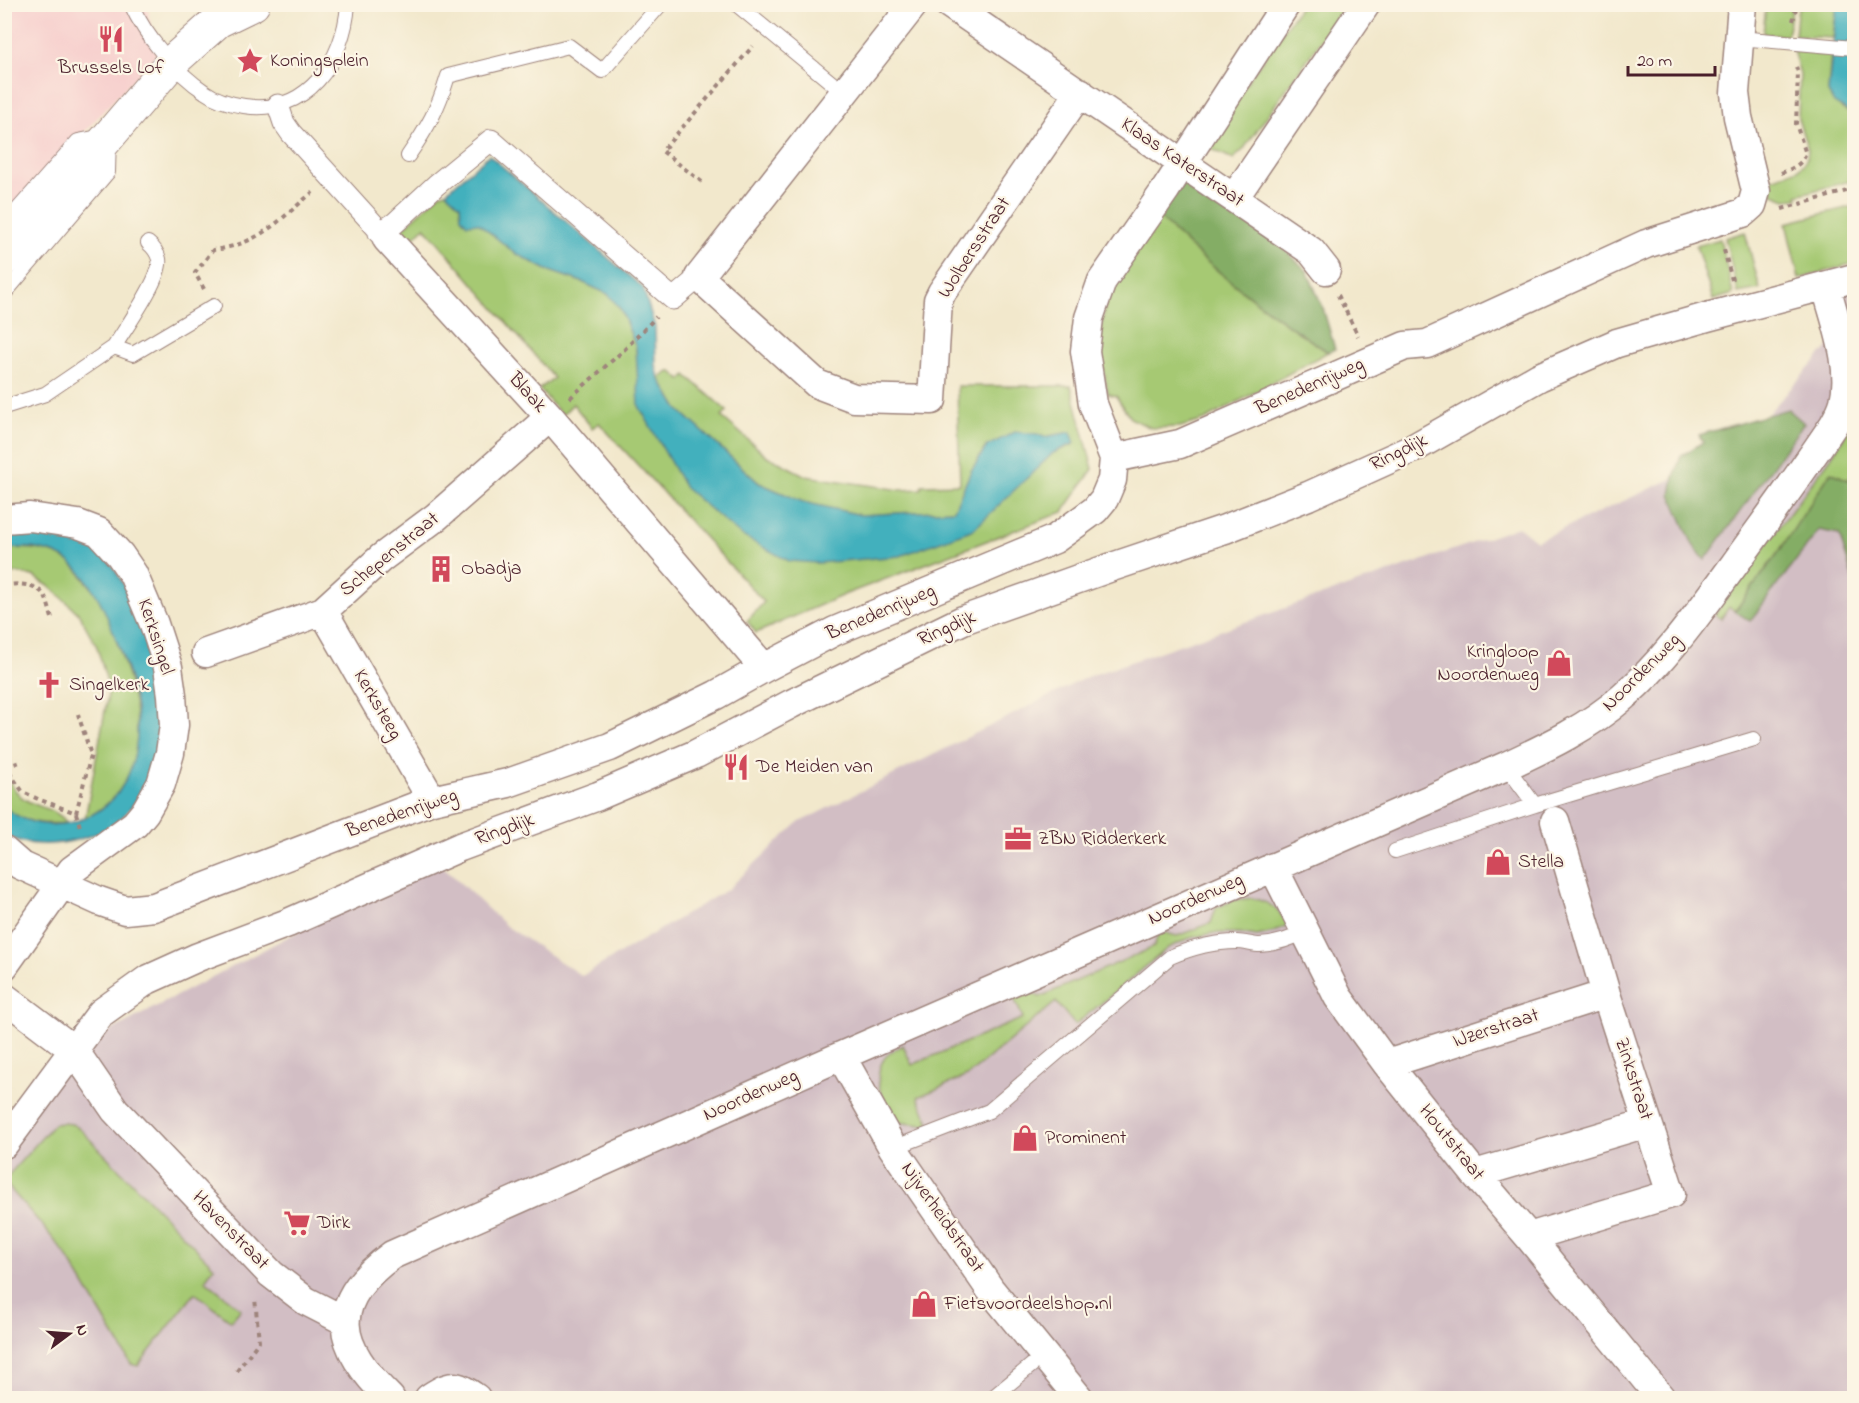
<svg xmlns="http://www.w3.org/2000/svg" width="1859" height="1403" font-family="'Indie Flower',sans-serif">
<style>
.built{fill:#f7d0ce}
.industrial{fill:#d2bec4}
.green{fill:#a6c973;stroke:#78744f;stroke-width:1.5}
.forest{fill:#84ad65;stroke:#676648;stroke-width:1.5}
.water{fill:#42b0bd;stroke:#466874;stroke-width:1.5}
.lines{fill:none;stroke-linecap:round;stroke-linejoin:round}
.service-casing{stroke:#9e847c;stroke-width:16}
.pedestrian-casing{stroke:#9e847c;stroke-width:23}
.minor-casing{stroke:#9e847c;stroke-width:31}
.tertiary-casing{stroke:#9e847c;stroke-width:35}
.path{stroke:#9e847c;stroke-width:4;stroke-dasharray:4.5 4.5;stroke-linecap:butt}
.service{stroke:#fff;stroke-width:14}
.pedestrian{stroke:#fff;stroke-width:21}
.minor{stroke:#fff;stroke-width:28}
.tertiary{stroke:#fff;stroke-width:33}
.labels{text-anchor:middle;dominant-baseline:central;stroke-width:4.5;stroke-linejoin:round;paint-order:stroke}
.poi-label{font-size:20px;fill:#4a1f2b;stroke:#fcf5e5;text-anchor:start}
.street-label{font-size:20px;fill:#4a1f2b;stroke:#fcf5e5}
</style>
<rect width="100%" height="100%" fill="#fcf5e5"/>
<filter id="ink" filterUnits="userSpaceOnUse"><feTurbulence type="fractalNoise" baseFrequency=".0167" numOctaves="2"/><feDisplacementMap in="SourceGraphic" scale="12" xChannelSelector="R" yChannelSelector="G"/><feConvolveMatrix kernelMatrix="1 2 1 2 8 2 1 2 1" color-interpolation-filters="sRGB"/></filter>
<filter id="wash" filterUnits="userSpaceOnUse"><feTurbulence type="fractalNoise" baseFrequency=".008" numOctaves="4" result="noise"/><feDisplacementMap in="SourceGraphic" scale="24" xChannelSelector="R" yChannelSelector="G"/><feGaussianBlur stdDeviation="1.35" result="paint"/><feColorMatrix in="noise" values="0 0 0 0 0 0 0 0 0 0 0 0 0 0 0 0 0 1.4 0 .05"/><feComposite in="paint" operator="in"/></filter>
<g filter="url(#wash)">
<rect width="100%" height="100%" fill="#f2e8cc"/>
<path class="built" d="M5 5H147L156 55 5 217Z"/>
<path class="industrial" d="M1854 268V1398H5V1128L74 1050 435 859 506 926 582 976 728 889 798 823 1087 677 1519 527 1536 541 1735 450 1839 335 1826 286Z"/>
<path class="green" d="M1301 5H1346L1243 150 1233 159 1207 147 1217 125Z
M1766 5H1793L1787 36 1763 34Z
M1800 5H1837L1833 38 1795 36 1797 13Z
M1793 50 1816 52V54H1822V52L1831 53 1828 92C1832 102 1845 112 1854 115V180L1797 195 1798 198 1786 199 1773 194 1767 181 1798 169 1804 164 1807 157 1808 150 1798 119 1800 74Z
M446 192 460 205 461 217 478 222 515 253 547 270 582 282 608 294 621 310 636 347 640 406 685 488 900 556 1022 482 1053 453 1074 444 1070 432 1044 437 1037 434 987 445 971 471 954 510 861 515 803 502 759 483 678 409 659 378 671 371 681 380 686 375 727 411 722 417 767 456 806 476 901 490 921 489 922 485 960 484 957 386H1071L1093 469 1063 512 846 594 756 633 747 621 764 602 599 423 592 428 573 404 562 415 539 389 554 378 425 227 409 242 399 232 440 194Z
M1854 206V263L1799 279 1786 223Z
M1157 215C1208 267 1267 312 1328 352L1205 420 1180 427 1151 428 1130 418 1116 396 1108 394 1099 343 1106 299Z
M1745 232 1760 289 1738 293 1725 238Z
M1720 239 1733 294 1713 300 1696 246Z
M1854 420V473L1778 553 1735 611 1729 607 1721 619 1715 614 1832 456Z
M10 548C30 548 50 549 67 560 74 564 78 571 83 577 88 584 95 591 100 599 107 610 111 625 115 637 139 702 160 779 85 819L109 689 97 647 79 614 52 588 33 576 18 573 5 575V550Z
M4 774C11 783 16 795 26 800 41 809 56 808 67 823 43 825 25 823 5 808Z
M1252 898C1271 903 1278 908 1288 925L1274 932 1257 936 1239 933H1214L1190 938 1168 948 1075 1025 1056 1002 967 1076 918 1097 931 1126 895 1122C885 1102 870 1081 884 1059 887 1053 897 1049 903 1045L912 1065 1023 1018 1013 996 1027 991 1040 997 1154 947 1158 934 1162 932 1177 936 1211 923 1216 908 1234 900Z
M63 1123 72 1124 79 1128 214 1267 205 1280 241 1309 231 1321 195 1293 138 1366 131 1364 67 1256 42 1225 5 1183V1179L54 1124Z"/>
<path class="forest" d="M1186 180 1283 248 1307 271 1323 308 1335 349 1328 352C1267 312 1208 267 1157 215Z
M1788 409 1804 423 1705 560 1693 545 1671 495 1674 477 1681 456 1703 442 1699 435Z
M1831 472 1848 480 1854 473V582L1839 534 1819 530 1750 621 1735 611 1778 553Z"/>
<path class="water" d="M1837 5H1854V115L1834 103 1828 92Z
M489 155 643 288 655 327 656 365 659 378 678 409 759 483 803 502 861 515 954 510 971 471 987 446 1015 432 1037 434 1044 437 1071 432 1075 443 1053 453 974 529 900 556 818 563 789 561 742 536 685 488 639 406 636 347 621 310 608 294 582 282 547 270 515 253 478 223 467 224 461 217 460 205 446 192Z
M12 528C28 530 45 532 62 535 67 536 75 535 80 538 112 551 128 592 139 621 147 644 157 667 159 691 163 731 155 781 127 812 115 826 97 834 80 839 55 846 27 847 5 835V808C25 823 49 828 73 822 131 806 144 749 134 696 131 678 124 661 118 644 107 615 95 583 70 562 54 549 24 545 5 550V529Z"/>
</g>
<g filter="url(#ink)">
<g class="lines">
<defs>
<path id="service" d="M131 4C145 36 176 73 205 92 216 100 231 104 244 106 307 116 344 61 348 4
M736 4 844 93
M1739 38 1854 48
M408 156C428 127 438 109 448 76L569 46 602 71 661 4
M4 225 78 141 109 135 108 172 4 294
M114 347C125 329 163 276 159 259 157 252 153 247 148 243
M4 407 45 394 114 347 133 354 214 306
M1506 766 1535 805 1754 739
M1395 851 1535 805
M893 1148 989 1111 1170 957C1191 948 1213 942 1237 942 1245 942 1253 945 1260 945 1276 944 1291 939 1305 932
M992 1398 1044 1355"/>
<path id="pedestrian" d="M278 105 284 123 291 133 387 239
M379 233 395 223 436 185 491 140 673 299 699 277"/>
<path id="minor" d="M914 4 699 277 817 384 854 398 932 400 938 300 942 292 1080 92
M949 4 1311 251 1326 270
M1234 198 1366 4
M387 239 550 417 764 668
M1114 458 1180 444 1405 346 1427 344 1646 244 1743 213 1752 205 1756 191 1738 117 1735 93 1742 4
M4 519 30 517 78 524 99 532 120 555 133 574 154 624 168 667 172 695 174 725 170 753 161 784 145 812 135 824 72 870 4 966
M323 611 432 800
M206 653 323 611 381 558 436 517 550 417
M4 851 20 865 99 901 125 910 154 907 432 800 508 783 610 747 716 695 764 668 835 631 1055 539 1095 510 1104 499 1112 480 1114 458 1093 404 1085 351 1089 318 1102 281 1166 189 1286 4
M1273 867 1338 997 1387 1064 1475 1174 1529 1237 1661 1398
M4 997 74 1050 115 1110 271 1274 306 1301 345 1321
M841 1056 893 1148 990 1289 1079 1398
M1387 1064 1606 994
M4 1144 101 1013 147 980 198 957 288 923 460 847 598 796 696 754 791 704 963 620 1109 568 1225 529 1308 496 1412 449 1539 377 1617 343 1707 317 1854 278
M1475 1174 1647 1123
M1529 1237 1671 1194 1606 994 1555 821
M390 1398C335 1345 326 1303 392 1255L841 1056 1506 766C1547 747 1589 727 1623 697 1667 659 1700 611 1734 565 1768 518 1802 472 1834 424 1838 417 1842 410 1844 402 1853 365 1835 322 1826 286
M429 1398C451 1384 455 1383 476 1398"/>
<path id="tertiary" d="M4 259 172 62 218 21 253 4"/>
</defs>
<use href="#service" class="service-casing"/>
<use href="#pedestrian" class="pedestrian-casing"/>
<use href="#minor" class="minor-casing"/>
<use href="#tertiary" class="tertiary-casing"/>
<path class="path" d="M1793 21 1797 4
M1781 173C1792 169 1801 165 1806 154L1796 124 1798 72 1795 64
M702 182 662 151 753 46
M1782 209 1854 189
M1724 250 1732 280
M204 289 195 273 213 250C260 244 278 221 313 192
M1338 295 1358 336
M570 398 624 350 656 317
M4 586C17 583 36 583 44 595 48 601 50 612 52 618
M4 765 23 792 38 799 76 813 91 755 78 714
M6 767 20 762
M76 813 81 830
M237 1371 259 1341 255 1298"/>
<use href="#service" class="service"/>
<use href="#pedestrian" class="pedestrian"/>
<use href="#minor" class="minor"/>
<use href="#tertiary" class="tertiary"/>
</g>
</g>
<defs>
<symbol id="restaurant-bare" viewBox="-9 -9 18 18"><path d="M-5-6h1v4h1v-4h1v4h1v-4h1v5L-1.5 .5V6h-2V.5L-5-1ZM5-6V6H3V1.5H1.5Q1.5-4 5-6Z" fill="#d1495b" stroke="#fcf5e5" stroke-width="2.5" paint-order="stroke"/></symbol>
<symbol id="sight-bare" viewBox="-9 -9 18 18"><path d="M0-6L1.8-2.2L6-1.7L2.9 1.2L3.7 5.4L0 3.3L-3.7 5.4L-2.9 1.2L-6-1.7L-1.8-2.2Z" fill="#d1495b" stroke="#fcf5e5" stroke-width="2.5" paint-order="stroke"/></symbol>
<symbol id="building-bare" viewBox="-9 -9 18 18"><path d="M-4-6H4V6H1V3H-1V6H-4ZM-2.5-4.3h1.7v1.8h-1.7ZM.8-4.3h1.7v1.8H.8ZM-2.5-1h1.7V.8h-1.7ZM.8-1h1.7V.8H.8Z" fill="#d1495b" stroke="#fcf5e5" stroke-width="2.5" paint-order="stroke"/></symbol>
<symbol id="shop-bare" viewBox="-9 -9 18 18"><path d="M-5-2.5h2.3a2.7 3.5 0 0 1 5.4 0H5L5.5 6h-11ZM-1.5-2.5h3a1.5 2.3 0 0 0-3 0Z" fill="#d1495b" stroke="#fcf5e5" stroke-width="2.5" paint-order="stroke"/></symbol>
<symbol id="church-bare" viewBox="-9 -9 18 18"><path d="M-1.2-6h2.4v3.5h3.3v2.4h-3.3V6h-2.4V-.1h-3.3v-2.4h3.3Z" fill="#d1495b" stroke="#fcf5e5" stroke-width="2.5" paint-order="stroke"/></symbol>
<symbol id="office-bare" viewBox="-9 -9 18 18"><path d="M-6-3h4V-5.5h4V-3h4V5H-6ZM-1-4.5V-3h2v-1.5ZM-6 0V1H6V0Z" fill="#d1495b" stroke="#fcf5e5" stroke-width="2.5" paint-order="stroke"/></symbol>
<symbol id="supermarket-bare" viewBox="-9 -9 18 18"><path d="M-6-5.5h2.5l.6 2H6L4.5 2H-2.5L-4.4-4H-6ZM-1.5 3.2a1.3 1.3 0 1 0 .1 0ZM3 3.2a1.3 1.3 0 1 0 .1 0Z" fill="#d1495b" stroke="#fcf5e5" stroke-width="2.5" paint-order="stroke"/></symbol>
</defs>
<g fill-rule="evenodd">
<use href="#restaurant-bare" x="92" y="20" width="38" height="38"/>
<use href="#sight-bare" x="231" y="42" width="38" height="38"/>
<use href="#building-bare" x="422" y="550" width="38" height="38"/>
<use href="#shop-bare" x="1540" y="644" width="38" height="38"/>
<use href="#church-bare" x="30" y="666" width="38" height="38"/>
<use href="#restaurant-bare" x="717" y="748" width="38" height="38"/>
<use href="#office-bare" x="999" y="820" width="38" height="38"/>
<use href="#shop-bare" x="1479" y="843" width="38" height="38"/>
<use href="#shop-bare" x="1006" y="1119" width="38" height="38"/>
<use href="#supermarket-bare" x="278" y="1204" width="38" height="38"/>
<use href="#shop-bare" x="905" y="1285" width="38" height="38"/>
</g>
<g class="labels">
<g class="poi-label">
<text x="270" y="61">Koningsplein</text>
<text x="111" y="68" text-anchor="middle">Brussels Lof</text>
<text x="461" y="569">Obadja</text>
<text x="1539" y="652" text-anchor="end">Kringloop<tspan x="1539" dy="23">Noordenweg</tspan></text>
<text x="69" y="685">Singelkerk</text>
<text x="756" y="767">De Meiden van</text>
<text x="1038" y="839">ZBN Ridderkerk</text>
<text x="1518" y="862">Stella</text>
<text x="1045" y="1138">Prominent</text>
<text x="317" y="1223">Dirk</text>
<text x="944" y="1304">Fietsvoordeelshop.nl</text>
</g>
<g class="street-label">
<text transform="translate(1182 163) rotate(34)">Klaas Katerstraat</text>
<text transform="translate(975 248) rotate(-57)">Wolbersstraat</text>
<text transform="translate(1310 387) rotate(-24)">Benedenrijweg</text>
<text transform="translate(527 393) rotate(48)">Blaak</text>
<text transform="translate(1399 453) rotate(-26)">Ringdijk</text>
<text transform="translate(390 555) rotate(-39)">Schepenstraat</text>
<text transform="translate(881 613) rotate(-23)">Benedenrijweg</text>
<text transform="translate(947 629) rotate(-24)">Ringdijk</text>
<text transform="translate(155 637) rotate(72)">Kerksingel</text>
<text transform="translate(1642 673) rotate(-45)">Noordenweg</text>
<text transform="translate(377 705) rotate(60)">Kerksteeg</text>
<text transform="translate(402 814) rotate(-19)">Benedenrijweg</text>
<text transform="translate(505 830) rotate(-20)">Ringdijk</text>
<text transform="translate(1196 900) rotate(-24)">Noordenweg</text>
<text transform="translate(1496 1029) rotate(-18)">IJzerstraat</text>
<text transform="translate(1633 1079) rotate(72)">Zinkstraat</text>
<text transform="translate(751 1096) rotate(-24)">Noordenweg</text>
<text transform="translate(1451 1143) rotate(51)">Houtstraat</text>
<text transform="translate(942 1218) rotate(55)">Nijverheidstraat</text>
<text transform="translate(230 1231) rotate(46)">Havenstraat</text>
</g>
</g>
<rect width="1859" height="1403" fill="none" stroke="#fcf5e5" stroke-width="24"/>
<g transform="translate(69 1334) rotate(74)" stroke="#fcf5e5" stroke-width="4.5" paint-order="stroke">
<path d="M0-4.5L10 22L0 15L-10 22Z" fill="#4a1f2b"/>
<text y="-9" font-size="16" font-weight="bold" text-anchor="middle" fill="#4a1f2b">N</text>
</g>
<path d="M1628 66v9h87v-9" fill="none" stroke="#4a1f2b" stroke-width="3"/>
<text x="1637" y="66" font-size="18" fill="#4a1f2b" stroke="#fcf5e5" stroke-width="4.5" paint-order="stroke">20 m</text>
</svg>
